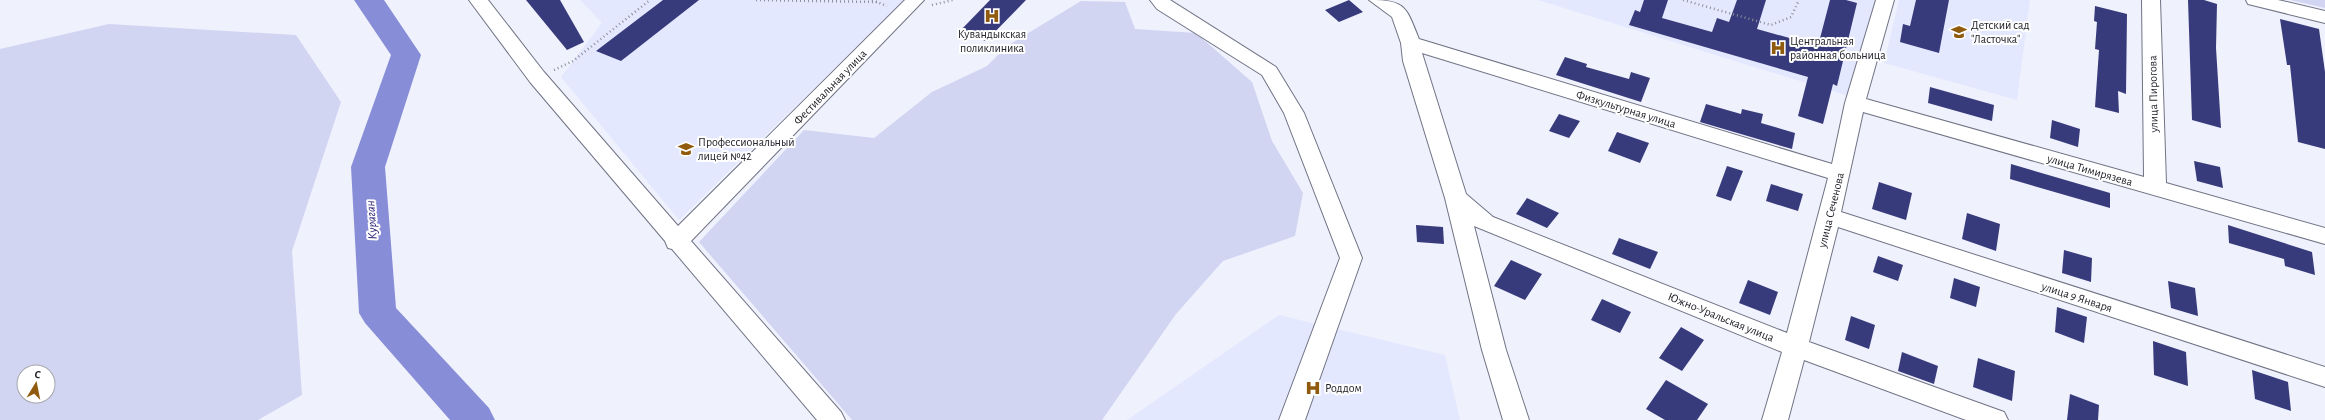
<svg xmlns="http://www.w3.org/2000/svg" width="2325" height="420" font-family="'Alegreya Sans',sans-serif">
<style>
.built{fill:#e4e8fe}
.green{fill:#d1d5f2;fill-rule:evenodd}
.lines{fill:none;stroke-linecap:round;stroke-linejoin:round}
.river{fill:#878ed7;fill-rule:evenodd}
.building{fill:#383b7b}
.minor-casing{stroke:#707384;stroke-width:2}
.path{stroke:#8e9099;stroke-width:2.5;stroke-dasharray:1 3;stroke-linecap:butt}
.minor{fill:#fff;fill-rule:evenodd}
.labels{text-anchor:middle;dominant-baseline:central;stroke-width:4;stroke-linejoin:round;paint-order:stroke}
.poi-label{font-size:12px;fill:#23242b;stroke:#fff;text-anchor:start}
.street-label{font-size:12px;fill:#23242b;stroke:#fff}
.water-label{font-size:13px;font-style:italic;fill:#292377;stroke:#fff}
</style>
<rect width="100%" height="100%" fill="#eff1fd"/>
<path class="built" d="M580 0H904L679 220 561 77 602 23Z
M1538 0H1876L1848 96Z
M1899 0H2030L2017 100 1884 63Z
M1279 315 1445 355 1460 420H1127Z"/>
<path class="green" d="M2290 0H2325V8Z
M1081 1 1125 2 1135 29 1196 33 1252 82 1272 141 1303 193 1295 236 1223 261 1176 314 1102 420H852L699 242 804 130 874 138 932 92 987 66 1007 46Z
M109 24 296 35 341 102 292 251 302 395 258 420H0V49ZM24 372H48V396H24Z"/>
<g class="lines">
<path class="river" d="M354 0H384L421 55 385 167 396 308 489 408 495 420H450L365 323 359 313 351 167 391 55Z"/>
</g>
<path class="building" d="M526 0H560L584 42 567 50Z
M663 0H699L621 61 596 51Z
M990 0H1026L986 41 959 32Z
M1349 0 1363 12 1339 22 1325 10Z
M1644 0H1668L1662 18 1712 32 1717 18 1729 22 1737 0H1766L1757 29 1818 46 1830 0H1846L1857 3 1837 86 1833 84 1823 124 1798 116 1808 77 1629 25 1635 10 1640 12Z
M1916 0H1949L1939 53 1900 42 1903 24 1910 26Z
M2188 0H2204L2217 4 2216 48 2221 128 2192 120Z
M2095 6 2127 14 2126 94 2118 91 2119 113 2095 107 2099 50 2095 49 2097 22 2094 21Z
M2280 19 2319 29 2325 72V149L2298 142 2290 65H2287Z
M1565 57 1587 64 1586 67 1629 79 1631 72 1650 78 1641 102 1556 75Z
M1930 87 1994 105 1992 121 1928 103Z
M1706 104 1741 114 1742 109 1763 114 1761 123 1795 133 1792 149 1700 122Z
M1559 114 1580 121 1569 138 1549 131Z
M2052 120 2080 129 2078 147 2050 138Z
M1617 132 1649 143 1640 163 1608 151Z
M2194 161 2220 167 2223 188 2197 181Z
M2011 164 2110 193V208L2010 179Z
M1727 166 1743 171 1731 201 1716 196Z
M1879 182 1912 193 1906 220 1872 209Z
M1771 184 1803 194 1798 211 1766 201Z
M1527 198 1559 213 1547 228 1516 214Z
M1967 213 2000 224 1996 251 1962 239Z
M1416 225 1443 227 1444 244 1417 242Z
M2228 225 2312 252 2315 275 2285 266 2284 259 2229 243Z
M1619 238 1658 252 1650 269 1612 254Z
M2064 250 2092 258 2091 282 2062 273Z
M1878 256 1903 265 1898 281 1873 272Z
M1511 260 1542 274 1525 300 1494 286Z
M1954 278 1980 287 1976 307 1950 298Z
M1748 280 1778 292 1770 315 1739 303Z
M2168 281 2195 288 2198 316 2171 308Z
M1602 299 1631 312 1620 333 1591 320Z
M2057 307 2087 317 2084 343 2055 332Z
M1851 316 1875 325 1869 349 1845 340Z
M1681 327 1704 340 1682 371 1659 358Z
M2153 341 2186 352 2188 386 2154 375Z
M1902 352 1938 366 1934 384 1898 371Z
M1978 358 2015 371 2012 401 1973 387Z
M2252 370 2288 382 2291 411 2255 399Z
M1666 380 1708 404 1697 420H1665L1646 409Z
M2070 394 2099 405 2098 420H2067Z"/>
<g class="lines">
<defs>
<path id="minor" d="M469 0H488L544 72 678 226 905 0H924L691 241 841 412 845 420H817L672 249 668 248 665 241 530 82Z
M1150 0H1170L1276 67 1304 113 1362 258 1305 420H1279L1340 258 1284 113 1262 75 1157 9Z
M1369 0C1406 0 1406 7 1419 39L1832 164 1845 103 1876 0H1894L1866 99 2144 177 2142 0H2160L2166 183 2325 228V244L1863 112 1841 212 2325 367V387L1838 227 1809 342 2004 412 2008 420H1966L1804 360 1788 420H1762L1782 352 1474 226 1506 350 1529 420H1503L1482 350 1445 198 1403 61 1401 43 1392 17ZM1422 53 1828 178 1787 333 1493 217 1466 194Z
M2246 0H2278L2325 11V23L2248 4Z"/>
</defs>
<use href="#minor" class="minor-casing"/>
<path class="path" d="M756 0 877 2
M872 0 887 6
M1683 0 1771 25 1791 17 1799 0
M932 5 953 0
M554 70 573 61 650 0"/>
<use href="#minor" class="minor"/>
</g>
<defs>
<symbol id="hospital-bare" viewBox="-9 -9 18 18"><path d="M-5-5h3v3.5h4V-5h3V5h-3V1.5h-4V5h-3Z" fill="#915b0f" stroke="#fff" stroke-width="2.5" paint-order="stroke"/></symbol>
<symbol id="school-bare" viewBox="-9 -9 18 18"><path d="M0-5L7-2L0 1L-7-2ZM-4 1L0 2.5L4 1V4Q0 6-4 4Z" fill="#915b0f" stroke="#fff" stroke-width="2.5" paint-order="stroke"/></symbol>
</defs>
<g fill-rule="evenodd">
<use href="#hospital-bare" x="981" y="5" width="22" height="22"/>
<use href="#school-bare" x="1948" y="21" width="22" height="22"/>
<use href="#hospital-bare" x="1767" y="37" width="22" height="22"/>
<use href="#school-bare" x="675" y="138" width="22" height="22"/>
<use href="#hospital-bare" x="1302" y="377" width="22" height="22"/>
</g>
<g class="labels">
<g class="poi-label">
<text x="1971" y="25">Детский сад<tspan x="1971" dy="14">"Ласточка"</tspan></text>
<text x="992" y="34" text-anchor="middle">Кувандыкская<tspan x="992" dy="14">поликлиника</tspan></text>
<text x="1790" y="41">Центральная<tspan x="1790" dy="14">районная больница</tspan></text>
<text x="698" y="142">Профессиональный<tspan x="698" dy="14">лицей №42</tspan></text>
<text x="1325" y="388">Роддом</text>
</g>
<g class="street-label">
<text transform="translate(830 87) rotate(-46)">Фестивальная улица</text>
<text transform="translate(2153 94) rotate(-91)">улица Пирогова</text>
<text transform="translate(1626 109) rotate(17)">Физкультурная улица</text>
<text transform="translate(2090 170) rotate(16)">улица Тимирязева</text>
<text transform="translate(1831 210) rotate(-76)">улица Сеченова</text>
<text transform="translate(2077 297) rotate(18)">улица 9 Января</text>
<text transform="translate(1721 317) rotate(22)">Южно-Уральская улица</text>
</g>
<g class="water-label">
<text transform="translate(372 220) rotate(-94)">Кураган</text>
</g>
</g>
<g transform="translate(36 384) rotate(10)"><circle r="19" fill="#ffffff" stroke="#a7a7aa"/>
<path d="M0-3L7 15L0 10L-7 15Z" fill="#915b0f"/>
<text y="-6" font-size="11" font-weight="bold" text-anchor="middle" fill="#23242b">С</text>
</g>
</svg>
